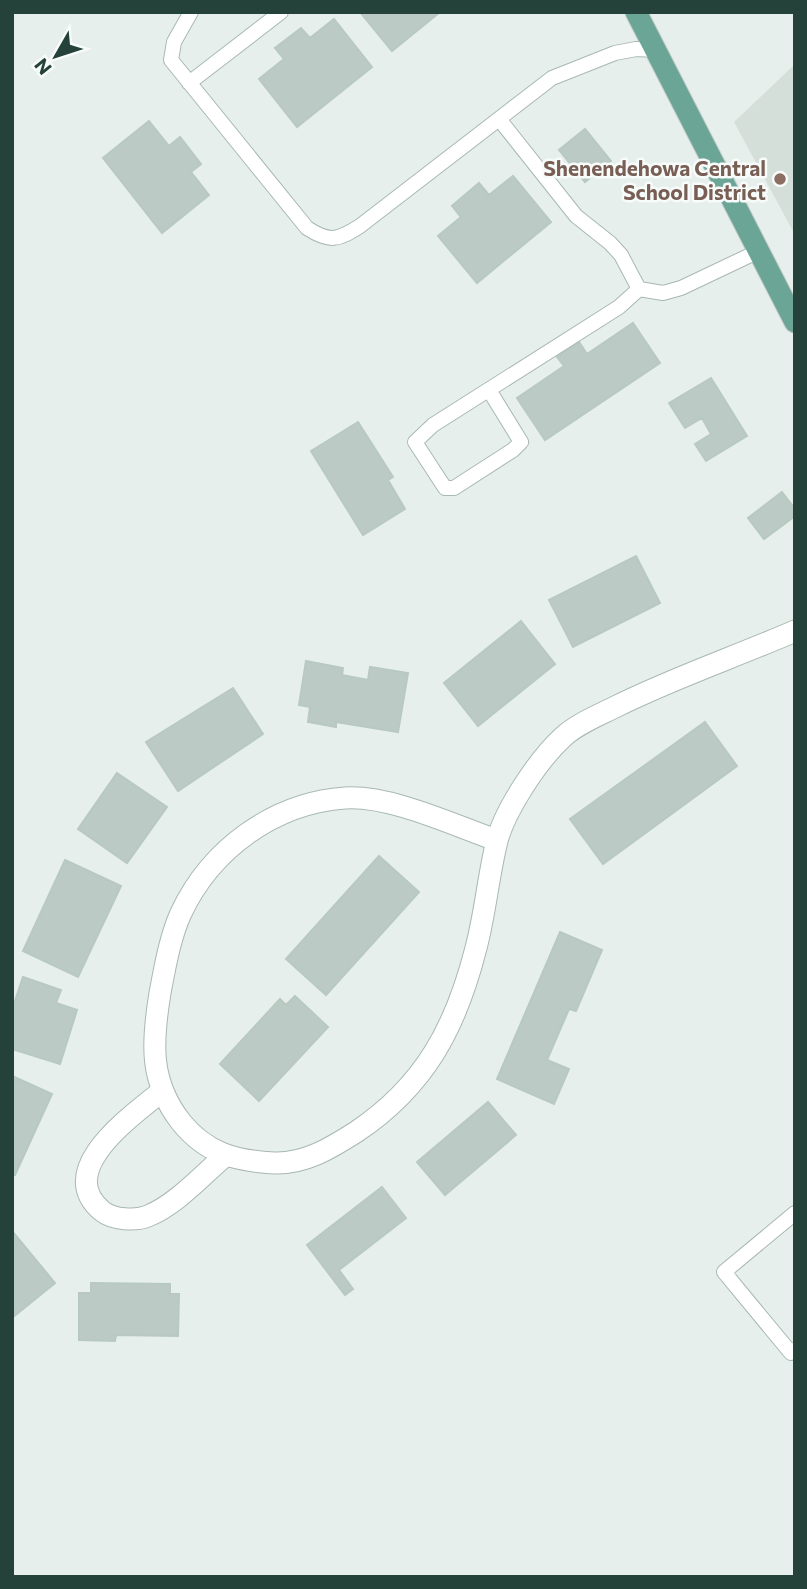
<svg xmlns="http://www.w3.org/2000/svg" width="807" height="1589" font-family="Commissioner,sans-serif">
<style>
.built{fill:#d4dfda}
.building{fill:#bbcac4;stroke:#b8c9c2;stroke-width:2}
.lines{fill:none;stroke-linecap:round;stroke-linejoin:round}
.service-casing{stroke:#a8b8b2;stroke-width:16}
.minor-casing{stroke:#a8b8b2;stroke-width:23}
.primary-casing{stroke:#c2cac8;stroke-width:23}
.service{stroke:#fff;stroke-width:14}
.minor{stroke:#fff;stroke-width:21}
.primary{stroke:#6aa596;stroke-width:21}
.education-dot{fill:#8d6e63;stroke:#f7fbf9;stroke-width:2.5}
.labels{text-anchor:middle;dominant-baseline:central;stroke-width:5;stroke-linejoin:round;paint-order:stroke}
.education-label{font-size:21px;font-weight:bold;fill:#785e54;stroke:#f7fbf9;text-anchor:end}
</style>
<rect width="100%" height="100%" fill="#e6efeb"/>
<path class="built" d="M795 64V235L734 122Z"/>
<path class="building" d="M360 12H440L392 51Z
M334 19 372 67 297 127 259 79 284 59 275 48 301 28 310 38Z
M149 121 169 146 180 137 201 164 191 172 209 195 162 233 103 158Z
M585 129 611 161 585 182 559 150Z
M513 176 551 222 477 283 438 236 461 217 452 206 479 183 489 195Z
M633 323 660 363 545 440 517 398 564 366 557 357 579 342 587 354Z
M711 378 747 436 706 461 695 444 711 434 702 418 685 428 669 403Z
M358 422 393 477 388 480 405 509 363 535 311 451Z
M782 492 795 509V516L764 539 748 518Z
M636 556 660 603 573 647 549 600Z
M521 621 555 664 478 726 444 683Z
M306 661 343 668 342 675 368 680 370 667 408 673 398 732 336 722V727L308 722 310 707 299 705Z
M233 688 263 734 178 791 146 742Z
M705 722 737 766 603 864 570 819Z
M117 773 167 807 127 863 78 829Z
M379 856 419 892 326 995 286 959Z
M65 860 121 886 78 977 23 951Z
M560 932 602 950 576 1011 569 1009 547 1060 569 1069 554 1104 497 1079Z
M23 977 61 990 56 1003 77 1010 60 1064 12 1049V1010Z
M295 996 328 1027 259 1101 220 1064 280 999 286 1005Z
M12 1076 52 1094 15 1175 12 1174Z
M488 1102 516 1135 445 1195 417 1162Z
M382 1187 406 1218 339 1270 353 1289 345 1295 307 1245Z
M12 1231 55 1283 12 1318Z
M91 1283 170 1284V1294H179L178 1336 116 1335 115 1341 79 1340V1293H91Z"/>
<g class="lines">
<defs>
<path id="service" d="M191 12 174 42 171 60 307 228C330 243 338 240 360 226L552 78 615 53 636 49 656 50
M189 83 281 12
M499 119 576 216 610 243 621 255 639 289 663 293 681 288 759 251
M489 390 521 442 513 450 454 488H445L415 442 433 425 619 307 639 289
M795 1213 724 1272 791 1353 795 1350"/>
<path id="minor" d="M496 840C453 825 390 795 345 798 274 803 211 849 181 913 170 937 165 967 160 993 152 1042 149 1081 181 1122 206 1153 235 1161 274 1163 305 1164 331 1148 356 1132 425 1086 456 1027 476 948 485 914 488 879 496 845 503 812 538 760 563 737 577 724 597 716 615 707 673 678 735 657 795 631
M162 1091C132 1116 53 1170 102 1211 113 1220 136 1221 148 1216 177 1204 201 1176 225 1156"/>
<path id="primary" d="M636 12 795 322"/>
</defs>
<use href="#service" class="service-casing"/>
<use href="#minor" class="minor-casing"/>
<use href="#primary" class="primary-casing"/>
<use href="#service" class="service"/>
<use href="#minor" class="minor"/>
<use href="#primary" class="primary"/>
</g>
<circle class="education-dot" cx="780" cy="179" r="7"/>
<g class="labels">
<g class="education-label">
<text x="766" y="167">Shenendehowa Central<tspan x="766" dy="24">School District</tspan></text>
</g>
</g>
<rect width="807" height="1589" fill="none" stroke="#24423a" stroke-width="28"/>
<g transform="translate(56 56) rotate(231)" stroke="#f7fbf9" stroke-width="5" paint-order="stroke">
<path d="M0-5L12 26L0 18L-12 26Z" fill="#24423a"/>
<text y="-10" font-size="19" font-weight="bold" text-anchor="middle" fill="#24423a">N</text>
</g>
</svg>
